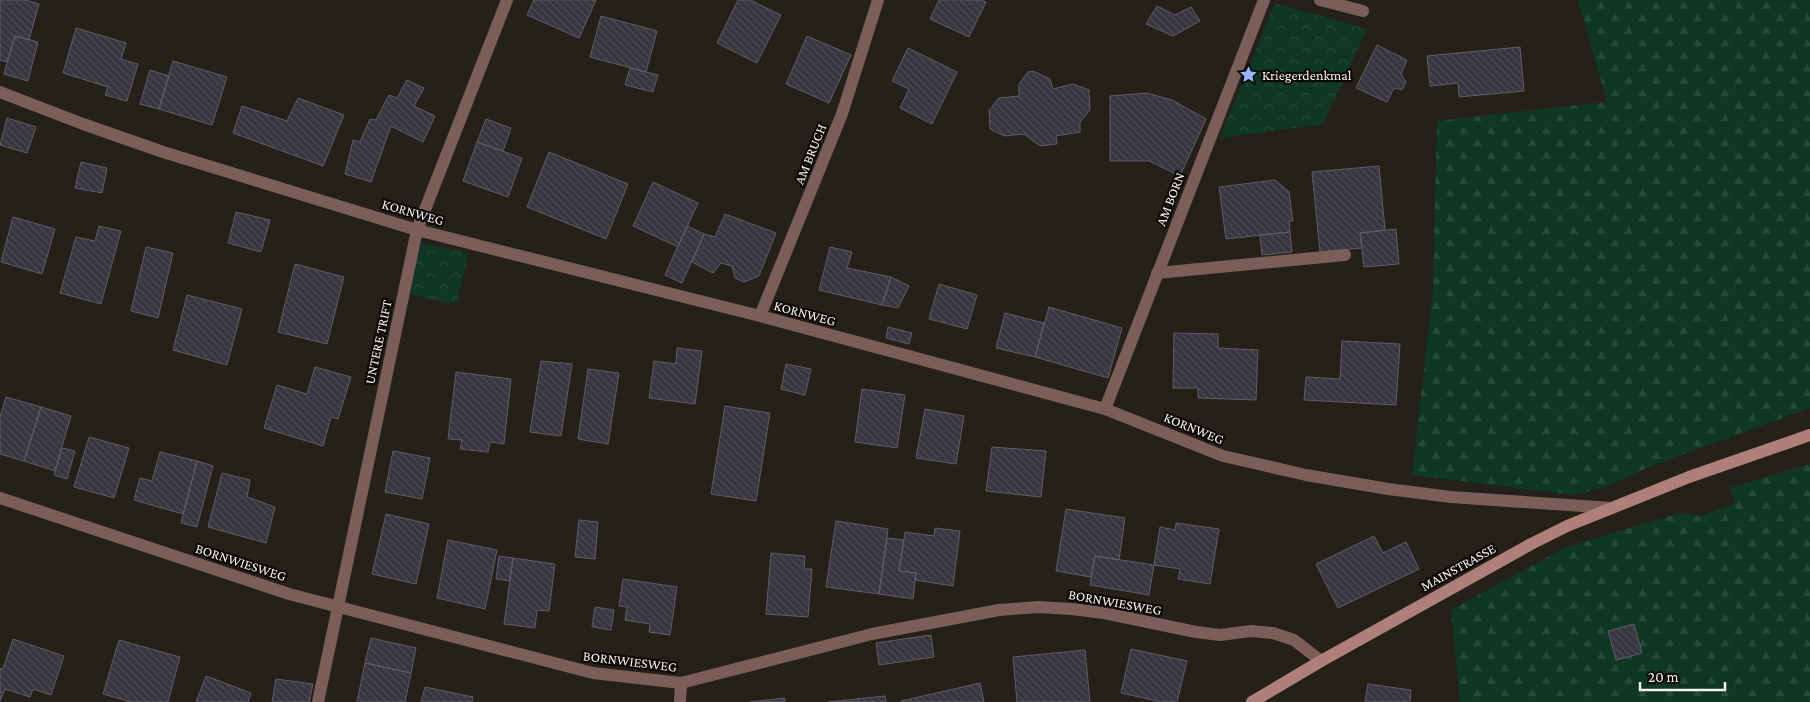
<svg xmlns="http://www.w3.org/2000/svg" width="1810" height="702" font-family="'Crimson Pro',serif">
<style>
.forest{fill:url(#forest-firs)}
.park{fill:url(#park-crowns)}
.building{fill:url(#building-back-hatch);stroke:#5f5d67}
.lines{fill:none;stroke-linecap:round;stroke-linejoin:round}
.lane{stroke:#7b5e5a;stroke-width:12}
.street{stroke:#7b5e5a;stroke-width:12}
.secondary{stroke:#af807a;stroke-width:12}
.labels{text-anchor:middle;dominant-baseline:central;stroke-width:4.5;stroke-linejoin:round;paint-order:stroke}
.poi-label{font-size:14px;fill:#f5f1ec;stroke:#0c0a07;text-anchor:start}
.street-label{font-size:14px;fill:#f5f1ec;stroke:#0c0a07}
</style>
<defs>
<pattern id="forest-firs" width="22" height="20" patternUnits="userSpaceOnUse" patternTransform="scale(1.25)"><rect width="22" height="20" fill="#0e3726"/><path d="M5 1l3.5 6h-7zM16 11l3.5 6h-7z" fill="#264b3b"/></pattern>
<pattern id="park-crowns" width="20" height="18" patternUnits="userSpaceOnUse" patternTransform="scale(1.25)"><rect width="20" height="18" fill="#0e3726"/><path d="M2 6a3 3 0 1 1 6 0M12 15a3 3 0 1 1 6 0" fill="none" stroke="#264b3b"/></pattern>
<pattern id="building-back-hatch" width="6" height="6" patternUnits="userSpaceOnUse" patternTransform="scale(1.25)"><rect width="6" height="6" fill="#37353f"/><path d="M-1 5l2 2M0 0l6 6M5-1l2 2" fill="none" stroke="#4b4952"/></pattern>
</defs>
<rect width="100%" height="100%" fill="#252018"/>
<path class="forest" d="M1578 0H1810V408L1654 465 1607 486 1576 495 1412 475 1433 292 1437 121 1607 102Z
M1810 464V702H1460L1451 610 1564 548 1679 513 1701 516 1736 503 1729 488Z"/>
<path class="park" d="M1275 3 1367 29 1323 124 1220 138Z
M421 243 469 253 457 302 447 303 409 294Z"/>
<path class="building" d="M0 0H25L39 4 29 40 15 36 7 62 0 60Z
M534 0H596L579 38 527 15Z
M738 0H750L781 15 757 63 717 43Z
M939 0H981L986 2 969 37 930 19Z
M1157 6 1175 15 1191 7 1200 21 1173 36 1146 24Z
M601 16 657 31 646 72 590 57Z
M76 28 126 43 121 59 138 64 127 101 105 95 108 87 63 73Z
M15 36 38 42 28 81 4 74Z
M807 36 851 55 829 103 786 84Z
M1377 45 1407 60 1401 74 1406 82 1402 90 1394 88 1387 102 1356 88Z
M1520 47 1524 91 1459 97 1458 83 1430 86 1427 56Z
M908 48 957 72 932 124 900 108 909 89 892 81Z
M173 61 227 77 212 125 159 109Z
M630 68 658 75 653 92 625 85Z
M150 70 169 76 159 109 140 104Z
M1033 71 1050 79 1053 89 1073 84 1089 90 1090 110 1080 122V132L1056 136 1057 144 1040 146 1024 134 1004 136 990 129 989 110 999 98 1019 96V84L1028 72Z
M407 80 424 88 414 106 435 116 423 142 391 126 371 182 345 174 353 140 360 142 370 119 376 120 389 95 397 98Z
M1147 93 1172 100 1206 119 1180 176 1149 161H1110V96Z
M298 98 344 115 323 166 233 133 242 106 287 121Z
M7 118 36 127 27 153 0 145Z
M486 119 511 128 503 151 477 142Z
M477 142 522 158 508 197 463 181Z
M549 152 628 184 606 239 527 207Z
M81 162 107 168 102 193 75 188Z
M1379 166 1385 230 1360 233 1362 248 1320 252 1312 172Z
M1275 180 1289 192 1293 221H1289L1290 232 1226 239 1219 187Z
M653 182 698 203 678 247 633 226Z
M236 212 270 220 261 252 228 243Z
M725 214 776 233 759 276 744 282 735 278 732 266 721 263 713 273 692 262 704 234 715 237Z
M13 217 55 229 42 274 1 262Z
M99 226 121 231 101 304 60 293 76 237 95 241Z
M687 226 704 234 682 283 665 275Z
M1396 229 1399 264 1364 267 1360 233Z
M1290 232 1292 252 1262 255 1260 235Z
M146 247 173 253 158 318 131 311Z
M830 247 852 252 847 268 891 277 882 305 819 290Z
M295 264 344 277 327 344 278 332Z
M891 277 909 286 898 308 882 305Z
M939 284 977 295 967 329 929 319Z
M187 295 242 309 227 365 173 350Z
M1049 307 1122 328 1108 378 1035 357Z
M1005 313 1044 323 1035 357 996 348Z
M888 327 912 333 909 344 886 338Z
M1174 333 1218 334V348L1258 350 1256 400 1198 398V388H1173Z
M1342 341 1400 344 1396 405 1304 400 1306 377 1340 379Z
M677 348 702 351 695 404 649 398 654 361 676 364Z
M541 361 572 364 561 436 530 432Z
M786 364 811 369 805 395 781 389Z
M315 367 351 377 338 419 331 417 323 446 264 428 277 385 307 394Z
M588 369 619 373 608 444 578 439Z
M456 372 511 379 504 444 490 442 488 452 460 449 462 440 448 439Z
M862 389 905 395 897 448 855 442Z
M6 397 41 407 24 461 0 454V417Z
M725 406 770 413 756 501 711 494Z
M41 407 71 416 55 471 24 461Z
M925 409 964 416 956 464 916 458Z
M89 437 129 448 114 498 74 487Z
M992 447 1046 451 1041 497 986 491Z
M62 448 75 451 67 479 54 475Z
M393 451 430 458 422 499 385 492Z
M160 452 197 461 183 514 134 500 140 478 152 481Z
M197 461 213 466 197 527 181 523Z
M222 473 250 480 247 497 275 507 266 543 208 527Z
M1066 509 1125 518 1119 560 1095 556 1091 577 1056 571Z
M386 514 429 524 416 584 372 574Z
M579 520 598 522 595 559 575 557Z
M836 521 888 529 879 594 826 587Z
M1176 523 1219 529 1210 584 1178 579 1180 569 1154 565 1160 527 1175 530Z
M935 528 960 531 953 586 915 580 916 573 899 571 905 532 934 536Z
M1374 536 1383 553 1406 542 1419 569 1338 608 1316 564Z
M887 538 904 540 899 571 916 573 913 599 879 594Z
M448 540 497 550 485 609 437 598Z
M771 553 805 556 804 569H812L808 617 766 614Z
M499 556 513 558 510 581 496 579Z
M1095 556 1154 565 1149 595 1090 585Z
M513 558 555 564 549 611 537 610 535 628 504 624Z
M623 579 677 587 670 635 649 632 650 624 625 620 627 607 619 606Z
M595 607 614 610 611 630 592 627Z
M1634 624 1642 653 1616 660 1608 631Z
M931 635 934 657 879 665 876 643Z
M371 638 416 648 411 673 365 663Z
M13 639 64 656 51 695 33 689 30 697 5 689 0 701V668L3 669Z
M119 640 180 657 168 702H131L103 694Z
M1131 649 1187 661 1177 702H1162L1121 693Z
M1085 650 1090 702H1017L1013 657Z
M365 663 411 673 405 702H357Z
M206 676 251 693 248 702H196Z
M276 679 313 684 309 702H272Z
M980 683 984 702H901V701Z
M1368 684 1411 690 1410 702H1365Z
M425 687 473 697 472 702H421Z
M885 696 886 702H828Z
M785 698V702H750Z"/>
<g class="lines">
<path class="lane" d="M1157 273 1345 255"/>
<path class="street" d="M1320 0 1363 11
M0 92 83 124 163 152 417 230 760 316 1105 409 1223 456 1306 475 1388 489 1451 497 1612 508
M760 316 842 114 878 0
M1105 409 1264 0
M0 498 289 594 593 673 681 683 872 634 999 610 1038 607 1071 609 1104 613 1196 632 1220 635 1251 631 1273 633 1294 640 1321 661
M318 702 417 230 507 0
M680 702 681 683"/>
<path class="secondary" d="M1252 702 1321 661 1531 544 1567 526 1689 477 1810 435"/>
</g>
<defs>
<symbol id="sight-bare" viewBox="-9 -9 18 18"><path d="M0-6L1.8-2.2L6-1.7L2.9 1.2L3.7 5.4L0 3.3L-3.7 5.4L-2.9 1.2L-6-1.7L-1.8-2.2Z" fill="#9ab5fd" stroke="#0c0a07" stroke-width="2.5" paint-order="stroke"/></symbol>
</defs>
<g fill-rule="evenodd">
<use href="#sight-bare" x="1236" y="62" width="25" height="25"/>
</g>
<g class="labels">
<g class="poi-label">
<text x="1262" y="75">Kriegerdenkmal</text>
</g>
<g class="street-label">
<text transform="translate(810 154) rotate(-68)">AM BRUCH</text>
<text transform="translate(1170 199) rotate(-69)">AM BORN</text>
<text transform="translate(413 212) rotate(16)">KORNWEG</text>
<text transform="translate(805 313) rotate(15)">KORNWEG</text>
<text transform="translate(378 342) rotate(-78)">UNTERE TRIFT</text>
<text transform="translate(1194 428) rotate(22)">KORNWEG</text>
<text transform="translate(241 562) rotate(18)">BORNWIESWEG</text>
<text transform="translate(1458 567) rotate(-29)">MAINSTRASSE</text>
<text transform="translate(1115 602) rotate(10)">BORNWIESWEG</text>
<text transform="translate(630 661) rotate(7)">BORNWIESWEG</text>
</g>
</g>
<path d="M1640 682v8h85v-8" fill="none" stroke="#f5f1ec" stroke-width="2.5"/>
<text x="1648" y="682" font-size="15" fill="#f5f1ec" stroke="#0c0a07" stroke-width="4" paint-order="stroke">20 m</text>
</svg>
